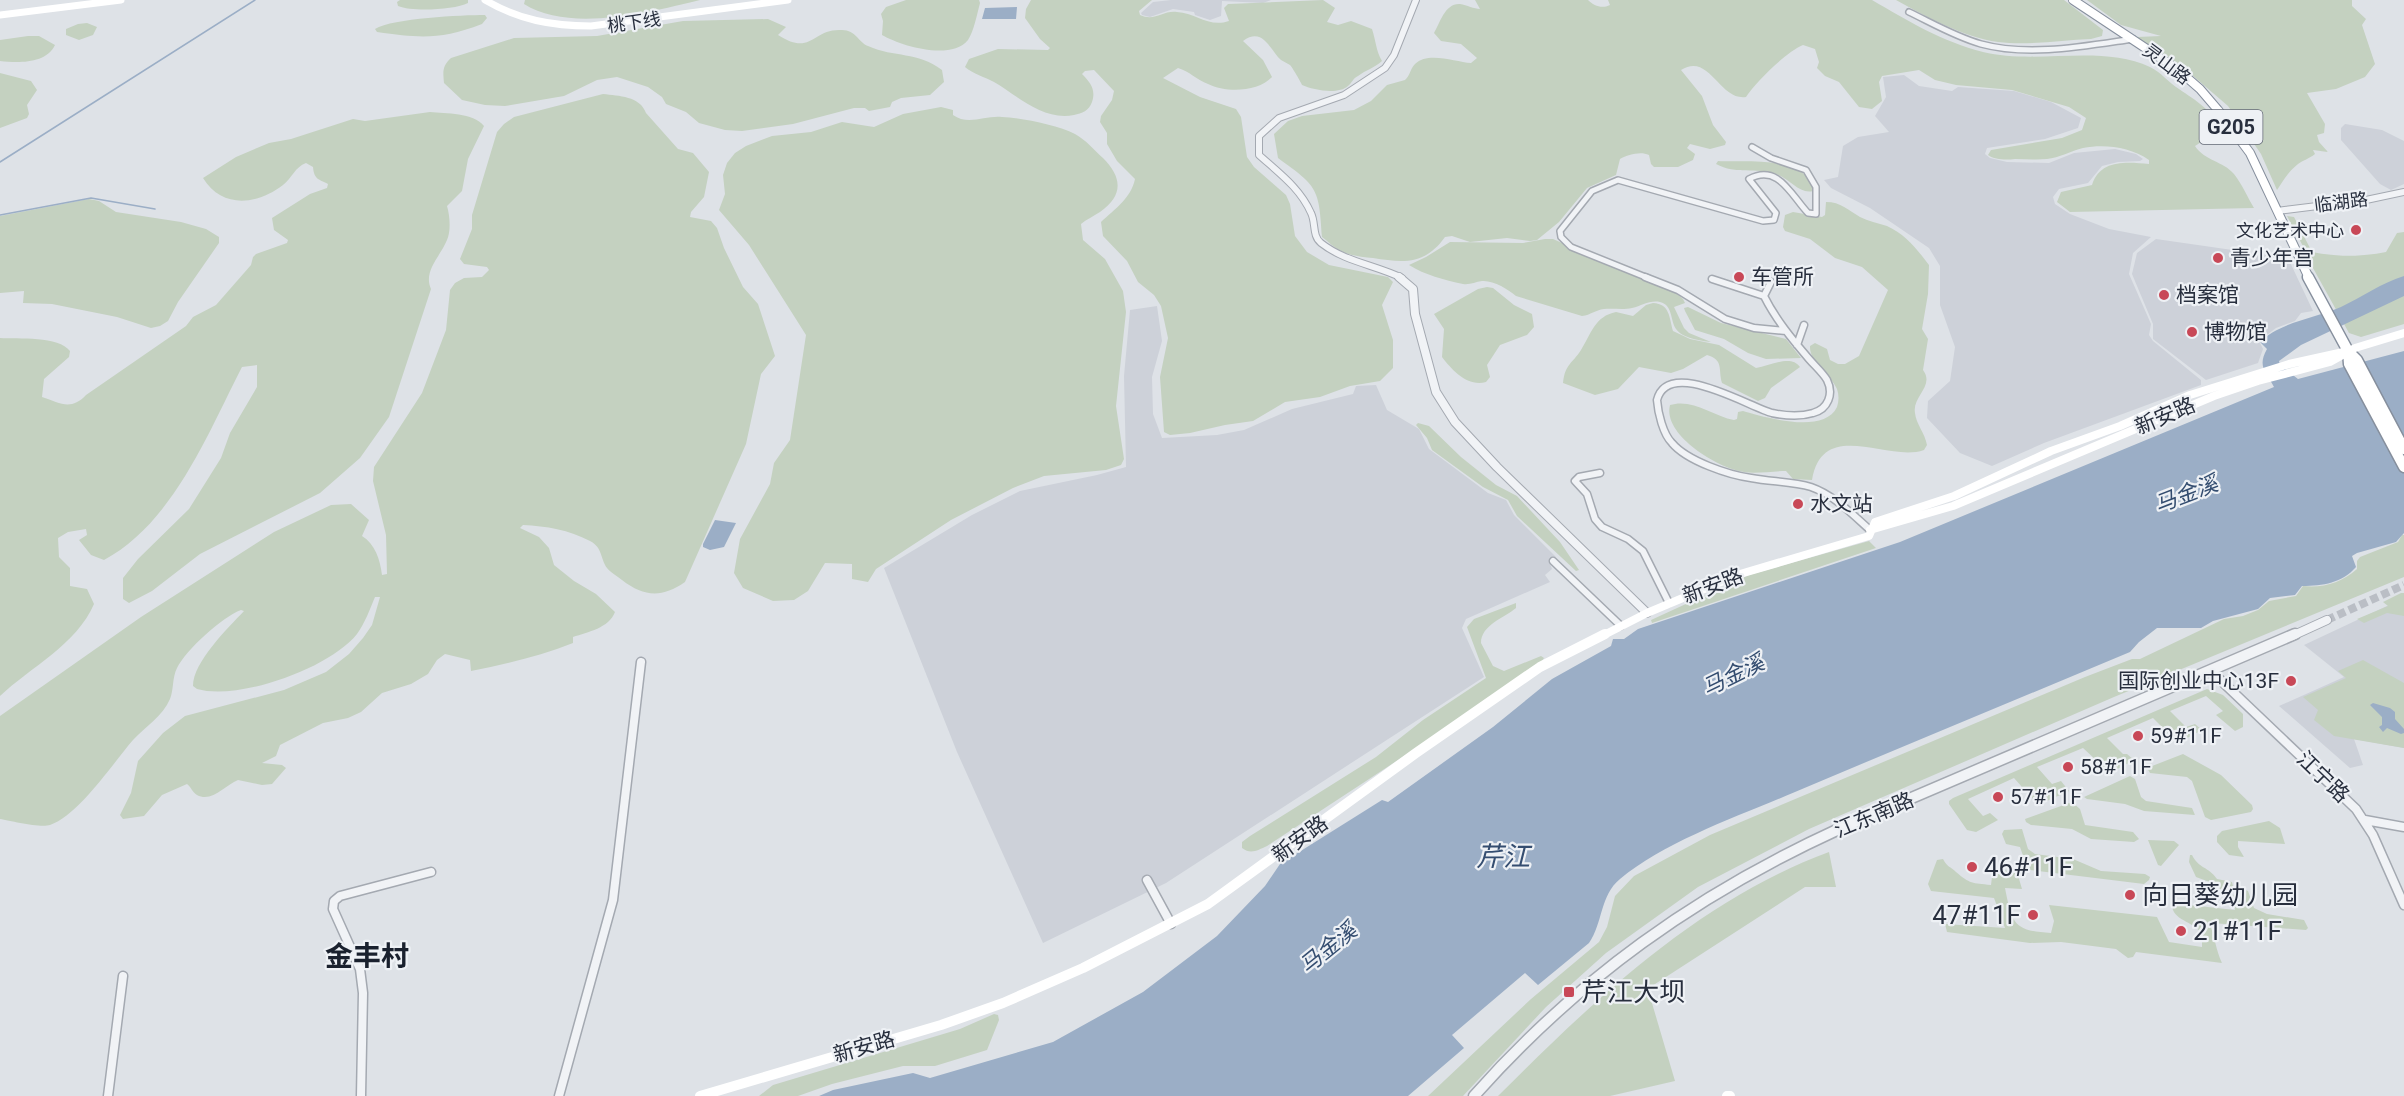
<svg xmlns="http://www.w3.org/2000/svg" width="2404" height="1096" font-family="Roboto,'Noto Sans SC',sans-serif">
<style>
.built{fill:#cdd1d9}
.green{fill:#c4d1c0}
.water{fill:#9baec6}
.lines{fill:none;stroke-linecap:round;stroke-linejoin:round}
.stream{stroke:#9baec6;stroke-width:1.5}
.tertiary-tunnel{stroke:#babec5;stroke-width:8;stroke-dasharray:8 4;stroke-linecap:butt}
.minor-far2-casing{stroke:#a4a9b1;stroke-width:8}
.minor-far1-casing{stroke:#a4a9b1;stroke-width:9}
.minor-casing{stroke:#a4a9b1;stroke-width:11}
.tertiary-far2-casing{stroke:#a4a9b1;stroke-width:8}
.tertiary-far1-casing{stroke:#a4a9b1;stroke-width:10}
.tertiary-casing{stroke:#a4a9b1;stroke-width:13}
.trunk-far1-casing{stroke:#868f9d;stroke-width:10}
.trunk-casing{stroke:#868f9d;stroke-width:13}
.minor-far2{stroke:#f1f3f6;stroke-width:5}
.minor-far1{stroke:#f1f3f6;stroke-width:6}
.minor{stroke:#f1f3f6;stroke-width:8}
.tertiary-far2{stroke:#f1f3f6;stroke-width:6}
.tertiary-far1{stroke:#f1f3f6;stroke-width:8}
.tertiary{stroke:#f1f3f6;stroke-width:10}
.secondary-far2{stroke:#fff;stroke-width:7}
.secondary-far1{stroke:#fff;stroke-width:8}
.secondary{stroke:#fff;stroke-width:10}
.trunk-far1{stroke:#fff;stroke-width:8}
.trunk{stroke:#fff;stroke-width:10}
.poi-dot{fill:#c84857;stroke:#eef1f5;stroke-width:2}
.labels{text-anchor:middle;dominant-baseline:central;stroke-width:4.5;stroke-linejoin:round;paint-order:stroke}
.far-street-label{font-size:18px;fill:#282f3e;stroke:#eef1f5}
.far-poi-label{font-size:18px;fill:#282f3e;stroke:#eef1f5;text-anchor:end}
.shield{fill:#eef1f5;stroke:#636975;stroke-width:1.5}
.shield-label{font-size:20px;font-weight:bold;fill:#282f3e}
.poi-label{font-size:21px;fill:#282f3e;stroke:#eef1f5;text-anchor:start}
.street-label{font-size:21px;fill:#282f3e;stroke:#eef1f5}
.water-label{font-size:22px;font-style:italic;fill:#344d70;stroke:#eef1f5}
.near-poi-label{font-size:26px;fill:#282f3e;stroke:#eef1f5;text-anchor:start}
.near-water-label{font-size:27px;font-style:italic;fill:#344d70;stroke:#eef1f5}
.near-quarter-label{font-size:28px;font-weight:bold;fill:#1a212e;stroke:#eef1f5}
</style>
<rect width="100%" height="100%" fill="#dee2e7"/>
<path class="built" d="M1171 0H1271L1263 3 1222 1 1221 16 1210 20 1195 15 1194 12 1173 9 1150 17 1142 15 1141 13 1153 2Z
M1904 75 1919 86 1952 91 1958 87 2014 91 2051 102 2081 118 2078 128 2045 139 1987 148 1985 154 1990 158 2007 162 2049 163 2074 153 2115 149 2136 154 2143 159 2140 161 2118 162 2102 166 2088 183 2059 189 2053 197 2055 204 2070 214 2109 229 2151 237 2133 253 2129 274 2151 324 2149 335 2153 341 2201 380V385L2044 443 1992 466 1960 453 1927 418 1928 401 1950 381 1955 347 1940 305V266L1929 248 1870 208 1831 188 1824 180 1838 177 1843 146 1858 137 1889 132 1875 116 1886 97 1883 77Z
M2345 124 2382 130 2404 141V184L2391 190 2380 184 2341 140V128Z
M2156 239 2288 258 2313 311 2301 313 2295 321 2276 328 2259 341 2263 349 2258 363 2206 380 2153 339V324L2132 274 2137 253Z
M1157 306 1162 341 1152 377 1153 414 1162 438 1217 435 1244 430 1292 409 1353 394 1356 386 1376 385 1387 410 1419 429 1429 449 1488 493 1506 500 1514 515 1556 557 1549 561 1552 569 1545 575 1550 582 1466 619 1462 628 1484 677 1166 883 1043 943 957 752 884 568 972 515 1020 491 1097 475 1126 467 1124 376 1130 310Z
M2404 598V748L2354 739 2363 765 2350 768 2279 706 2344 677 2304 645Z"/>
<path class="green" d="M400 0H468V3C454 10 412 12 398 6L397 2Z
M525 0H700C651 12 569 33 524 4Z
M906 0H979L980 3C977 14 974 31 968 40 951 61 901 46 882 35L883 21 881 14 886 7Z
M1031 0H1152L1139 11 1140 15C1155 22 1163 10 1177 12 1196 13 1209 28 1229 21L1224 8 1228 4 1323 0 1335 8 1327 22 1338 25 1351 21 1372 29C1376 41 1376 51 1382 61 1374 68 1366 70 1358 76 1353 78 1352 83 1348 86 1338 95 1313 90 1302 85 1301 82 1292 67 1290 65 1287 63 1284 62 1281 60 1270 50 1263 26 1243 41L1263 60 1272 77C1258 92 1226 93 1208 84 1197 80 1189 71 1178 68L1163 78 1200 97 1236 109 1241 117 1247 157 1254 167 1286 195 1290 204 1295 236 1307 252 1329 265 1388 277 1393 282 1382 305 1393 340V368L1380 381 1350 386 1320 397 1285 402 1253 421 1225 425 1190 433 1170 435 1164 432 1160 377 1168 338 1161 306 1154 295 1138 282 1127 261 1103 236 1101 222C1115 209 1131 198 1135 179L1117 161 1107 144V133L1100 122 1101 116 1112 100 1114 91 1094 70 1085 71 1082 74C1091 83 1096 90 1092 102 1089 111 1082 113 1074 115 1043 121 1018 96 994 82 985 77 973 74 965 67L969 59 998 49 1048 50 1050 48 1040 39 1025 18 1026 9Z
M1475 0H1588C1594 6 1602 9 1610 5L1608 0H1872C1908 21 1943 42 1983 52 2036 65 2102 44 2150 67 2161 72 2169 83 2179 89 2196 101 2212 109 2220 130L2195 146C2205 161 2223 161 2234 174 2242 184 2248 198 2254 208L2070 212 2057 202 2061 192 2092 185C2100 159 2127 162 2149 164V160C2130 147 2105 144 2083 148 2071 151 2059 158 2047 159 2036 160 2025 159 2015 159 2006 160 1995 160 1988 155L1991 150 2062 138 2082 130 2086 118 2069 107 2012 90 1956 85 1935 80 1919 70 1882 76 1879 82 1882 101 1872 109 1859 107 1839 82 1825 76 1817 68 1819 62 1815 49 1803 45C1786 52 1756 82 1746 97 1719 101 1710 52 1681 70L1702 96 1713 125 1726 142 1725 145 1710 149 1690 144 1687 148 1695 154 1693 160 1678 167H1654L1651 164 1649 155C1640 151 1628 155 1620 159L1616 175 1587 188 1559 222 1537 240 1530 241 1507 238 1470 242 1452 236 1445 237C1425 265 1404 263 1373 258 1363 257 1351 256 1341 251 1334 248 1328 241 1322 237 1319 188 1318 187 1278 158L1274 134 1288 121 1302 116 1354 110 1371 101 1387 85 1405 80C1410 76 1410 69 1415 64 1428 51 1456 62 1471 63L1477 58 1461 44 1441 41 1434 33C1440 23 1445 3 1460 4 1467 5 1474 9 1480 9Z
M1896 0H2064L2103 30 2102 36 2091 39C2061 40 2028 46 1998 42 1963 37 1927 17 1896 0Z
M2087 0H2352V6L2366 19 2362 25 2375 64 2365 77 2336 89 2307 93 2325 124 2324 133 2317 135 2319 142 2328 152 2313 150 2315 154C2309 159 2303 160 2298 164 2287 173 2283 181 2277 190L2261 154 2228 106 2192 75 2137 37 2161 36 2121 25Z
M485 15 487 18 482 24C440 40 420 38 377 32L375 29C393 18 462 15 485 15Z
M768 19 786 27 778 35C812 57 812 28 842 30 856 30 858 42 868 46 895 58 917 51 942 70L944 82 930 95 901 98 892 102 890 107 869 111 865 108H854L793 124 742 131 725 130 699 123 686 112 666 104 662 97 648 87 617 77 597 80 564 96 505 106 485 105 462 100 444 83C443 72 442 66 451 58L514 38 597 36 683 21Z
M87 23 97 27 93 35 79 40 66 35V29L78 24Z
M28 36H39L55 45C46 64 18 63 0 61V40Z
M0 73 31 81 37 90 27 105 29 114 27 118 0 128Z
M603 94C619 96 640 96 646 113L678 149 693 153 709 172 704 197 691 212 690 217 711 221 717 228 724 248 743 287 758 304 775 356 761 374 746 444 685 582C662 598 644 597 622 580 617 576 610 572 607 568 600 558 603 548 590 541 569 530 546 526 523 525L520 528 539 537 549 548 554 565 574 581 596 594 615 612C609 628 588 632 573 637V643C540 656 506 664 471 671L470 660 445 654 437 660 428 674 411 684 382 693 361 712 348 718 323 723 280 745 276 756 262 763 282 765 286 768 272 784 262 785 238 780C225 785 212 803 197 795 192 792 192 788 187 784L162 795 144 816 123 819 120 815 131 793 138 761 163 733 185 716 284 690 326 672 349 654 363 638 372 625 380 597H375C370 609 365 623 357 634 330 668 239 701 197 689L193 686C193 662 228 628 244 611L241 610C222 617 186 650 177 668 172 678 174 689 170 699 163 716 145 727 133 740 113 763 79 815 50 825 40 828 11 821 0 819V716L141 617 274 532 331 505 351 504 369 520 362 536C375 544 380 559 382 575L387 574 386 535 373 481 374 467 422 393 446 330 450 290 455 283 464 278 482 277 489 270 487 267 464 264 460 259 472 229V215L497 132 504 124 514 117Z
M941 107 953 110V115C968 126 986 115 1002 117 1022 118 1057 125 1075 134 1086 140 1094 150 1103 158 1122 177 1124 195 1100 212 1094 216 1087 219 1081 224L1083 240 1105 259 1123 291 1126 312 1116 406 1124 459 1121 465 1106 470 1044 476 1013 488 951 520 876 569 868 582 852 579V564L825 563 808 591 794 600 773 601 743 588 734 573 740 539 770 484 774 463 790 440 806 335 749 245 719 210 725 194 723 175 727 163 735 153 746 146 772 136 811 132 842 122 874 127 903 114Z
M430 112C446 114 473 112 484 126L468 159 462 191 447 206C450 216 451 231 447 240 440 257 423 271 431 289L389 417 360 458 320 493 200 554 152 591 129 603 123 599V578L138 559 189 509 221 458 230 433 257 387V365L242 367C208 433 173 523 104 560L91 555 79 540 87 535 86 529 68 532 58 538 59 557 70 568V586L87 589 94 604C77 644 31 667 0 696V338C18 339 59 336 70 351L69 357 44 379 42 397C60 403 71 411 86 395L186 326 193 317 216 305 251 265 253 257 256 254 287 243 288 240 274 230 272 218 310 194 327 188 328 184C318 179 314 179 313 167L306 163C295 167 292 178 283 185 257 205 222 209 203 178L236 157 269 143 291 139 353 119 365 121Z
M1718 161C1745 163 1808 154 1813 191 1800 195 1789 178 1776 174 1756 167 1736 175 1716 164Z
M89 199 99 201 116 212 181 222 206 229 219 237V243L178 302 168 321 160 326 151 328 117 317 52 304 23 303 24 291 0 293V216Z
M1826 202C1841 202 1848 210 1860 217 1868 221 1878 223 1887 226 1905 234 1917 249 1929 265L1928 294 1922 329 1928 339 1923 370C1935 386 1912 396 1915 413 1916 424 1925 433 1927 445L1924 450C1888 463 1823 417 1812 480L1793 479 1786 471C1773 471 1756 474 1744 472 1719 469 1662 435 1670 405 1692 398 1713 416 1734 420L1737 419 1738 412 1743 411C1764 417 1824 435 1837 407 1839 401 1839 395 1837 389 1831 375 1809 362 1810 346L1815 343 1827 349 1830 360 1838 364H1845L1859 356 1888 290 1862 267 1835 258 1810 239 1785 231 1783 227 1785 215 1793 212 1822 217 1825 215Z
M2287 216 2294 217 2312 252C2338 257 2360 257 2386 252L2397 233 2404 232V324L2361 337 2349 333 2303 250H2305Z
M1545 239H1553L1676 293 1683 299 1685 303 1674 307 1684 328 1689 333 1711 342C1701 341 1682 338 1676 329 1670 320 1673 305 1660 302 1649 300 1642 306 1632 308 1623 310 1613 308 1604 309 1595 310 1591 315 1582 316L1516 296C1508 289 1493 280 1482 281 1475 282 1470 285 1463 284 1444 280 1425 275 1409 265L1426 257 1450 242 1523 243Z
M1487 287 1493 288 1514 305 1532 314 1534 327 1527 335 1500 345 1487 365 1490 377 1486 382C1467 387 1452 370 1442 357L1444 329 1434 314 1478 289Z
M1653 303C1670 304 1669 317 1673 331L1690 339 1719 345 1756 368C1770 366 1791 354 1800 367L1771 388 1765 398 1758 401 1722 383C1718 369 1724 360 1707 355L1683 369 1671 373 1639 367 1618 389 1595 395 1563 383C1565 364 1572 364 1581 350 1591 334 1595 316 1616 312L1633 316 1646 305Z
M1688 307 1721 323 1786 339 1801 358 1766 359 1748 353 1724 339 1695 330 1685 311 1684 308Z
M1418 423 1429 426 1461 457 1496 485 1517 496 1560 542 1579 570 1576 571 1517 516 1508 500 1483 487 1432 450 1427 438 1416 425Z
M2402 535H2404V577L2114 697 1809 829 1698 887 1606 953 1546 1007 1463 1096H1428L1531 999 1599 942 1607 927 1615 896 1634 876 1710 835 2085 677 2132 659H2140L2224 619 2243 616 2258 610 2269 601 2296 596 2303 586C2324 588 2341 583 2357 569V561L2360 557 2398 542Z
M1869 541 1876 548 1652 623 1651 620 1749 575Z
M2401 593H2404V616L2387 613 2364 623 2357 619 2388 606 2383 602Z
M1516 603V608C1504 618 1481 625 1481 643L1493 666 1504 671 1541 656 1544 658 1542 661 1427 741 1267 846C1258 850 1251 855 1242 848V842L1250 836 1376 757 1423 720 1486 678 1467 627 1474 619Z
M2363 660 2404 683V748L2334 736 2314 720 2318 710 2303 697 2346 678 2338 671Z
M2207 689 2223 695 2243 714V727L2235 731 2216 715 2223 711 2206 696 2170 711 2186 727 2195 724 2202 730 2178 743 2153 718 2107 738 2123 754H2127L2134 760 2110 773 2083 748 2037 767 2052 784 2061 781 2069 791 2038 805 2014 778 1968 799 1983 816 1990 813 1998 820 1976 832 1967 830 1949 804V801L1953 798Z
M2183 754 2221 775 2252 805 2253 809 2251 812 2211 820 2205 817 2192 781 2187 777 2150 773 2147 768Z
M2130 776 2135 779 2141 797 2146 801 2192 808 2195 815 2144 811 2125 804 2087 799 2084 797Z
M2072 802 2080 809 2085 825 2133 832 2139 839 2134 842 2091 839 2072 829 2031 825 2026 822 2025 819Z
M2269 821 2280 828 2285 844 2238 841V847L2244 857 2229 855 2217 842V836L2222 831Z
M2022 829 2028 849 2035 854 2073 859 2101 871 2145 874 2150 877 2149 880 2144 884 2030 870 2027 867 2020 847 2006 844 2002 834 2004 830Z
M2148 840 2174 841 2179 845 2161 866 2158 865Z
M1829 852 1836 887H1805L1652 986 1649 993 1675 1081 1610 1096H1498C1595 999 1699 900 1829 852Z
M2190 855H2192C2199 869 2208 866 2217 879L2232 882 2233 886 2224 892 2215 884 2196 877 2189 862Z
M1943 859C1948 868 1950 866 1956 872 1970 884 1972 883 1991 885L1993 869 2017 872 2022 889 2005 888C2012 923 2013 931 2051 933L2054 921 2049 905 2157 917 2169 942 2202 947V934C2193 920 2171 921 2172 903L2235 910 2232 896 2241 888 2248 891 2254 908 2267 914 2304 920 2308 928 2306 930 2212 923 2210 925C2215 938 2216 950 2222 963L2136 952 2133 957 2128 958 2116 949 2061 942 2030 943 1947 932 1945 924 2005 928 1994 898 1931 891 1928 884 1937 860Z
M994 1014 998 1015 999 1020 987 1050 935 1066H903L832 1084 798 1096H759L773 1085 960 1029Z"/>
<path class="water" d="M1017 7 1016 19H982L985 8Z
M2404 276V296L2301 345 2279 361 2280 365 2298 379 2404 351V533L2396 542 2357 553 2352 556 2356 567C2342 583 2323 586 2302 586L2295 595 2270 598 2258 609 2213 621 2201 628H2157L2139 642 2130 652C2018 699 1906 745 1795 792 1739 816 1666 841 1620 879 1600 895 1603 923 1589 943L1538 985 1525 973 1452 1035 1464 1048 1408 1096H819L833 1090 913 1073 930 1078 1053 1042 1143 992 1217 936 1265 886 1280 864 1382 800 1388 802 1493 727 1552 679 1611 646 1613 639H1624L1638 629 1900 542 2274 387C2266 371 2257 367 2267 349L2260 342C2280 322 2316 318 2341 307 2362 297 2381 283 2404 276Z
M715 520 736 523 724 547 710 550 703 547V544Z
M2373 703 2390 708 2395 712V719L2404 729V733L2401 734 2387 728 2383 732 2379 727 2382 725V717L2370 705Z"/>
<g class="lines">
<path class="stream" d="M0 162 255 0
M0 215 91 198 155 209"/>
<path class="tertiary-tunnel" d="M2327 620 2404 585"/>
<defs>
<path id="minor-far2" d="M1909 12C1932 23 1956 37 1981 44 2029 57 2085 46 2133 39
M1648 278 1571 247 1561 237 1560 231 1592 191 1618 180 1763 221 1774 220 1776 213 1749 179C1778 163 1791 195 1808 213L1816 214V187L1806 170 1771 158 1752 147"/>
<path id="minor-far1" d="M1645 277 1678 290 1725 319 1754 328 1786 331
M1712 279 1764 296 1771 282
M1764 296C1776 320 1792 339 1809 359 1815 366 1823 373 1827 380 1834 394 1828 409 1813 413 1800 417 1786 416 1772 413 1749 407 1668 357 1657 400 1658 413 1663 434 1672 443 1687 461 1729 475 1751 478 1771 482 1792 481 1811 487 1834 495 1852 514 1870 530
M1797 345 1804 325
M1600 473 1579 477 1575 481 1587 494 1595 519 1602 527 1628 539 1643 551 1669 603
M1553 561 1621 626"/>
<path id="minor" d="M2212 672 2356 809 2373 835 2404 905
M2365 820 2404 827
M1147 880 1171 924
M108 1096 123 976
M361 1096 363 993 360 969 333 909 334 901 340 896 431 872
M559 1096 613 900 641 662"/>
<path id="tertiary-far2" d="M2277 211 2366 200 2404 192
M1402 278C1376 265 1345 262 1321 243 1312 236 1316 223 1311 213 1300 188 1279 173 1259 155V136L1279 118 1344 95 1385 68 1394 55 1416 0"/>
<path id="tertiary-far1" d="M1399 277 1413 289 1415 314 1436 392 1455 422 1497 467 1647 613
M2292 636 2327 620"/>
<path id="tertiary" d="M1474 1096C1579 978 1695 895 1839 829L2295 634"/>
<path id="trunk-far1" d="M2073 0 2177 69 2200 89 2218 110 2250 153 2309 278"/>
<path id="trunk" d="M2308 277 2348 351 2357 360 2404 449
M2348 351 2349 364 2404 467"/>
</defs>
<use href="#minor-far2" class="minor-far2-casing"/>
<use href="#minor-far1" class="minor-far1-casing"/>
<use href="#minor" class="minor-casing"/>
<use href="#tertiary-far2" class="tertiary-far2-casing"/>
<use href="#tertiary-far1" class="tertiary-far1-casing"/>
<use href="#tertiary" class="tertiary-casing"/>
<use href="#trunk-far1" class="trunk-far1-casing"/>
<use href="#trunk" class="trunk-casing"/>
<use href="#minor-far2" class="minor-far2"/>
<use href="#minor-far1" class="minor-far1"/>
<use href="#minor" class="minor"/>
<use href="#tertiary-far2" class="tertiary-far2"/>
<use href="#tertiary-far1" class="tertiary-far1"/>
<use href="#tertiary" class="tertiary"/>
<path class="secondary-far2" d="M485 0C519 20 552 26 591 26L788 0
M0 15 121 0"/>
<path class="secondary-far1" d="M1870 530 1953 506 2214 396 2258 381 2330 362 2355 348 2404 333
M1602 636 1647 613 1740 574 1869 536 1875 522 1954 496 2051 451 2120 426 2190 395 2289 364 2348 351"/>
<path class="secondary" d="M700 1096 941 1025 1003 1003 1083 968 1208 904 1416 753 1540 667 1605 634
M1727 1096H1730"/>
<use href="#trunk-far1" class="trunk-far1"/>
<use href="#trunk" class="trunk"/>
</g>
<g class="poi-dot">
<circle cx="2356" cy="230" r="6"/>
<circle cx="2218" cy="258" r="6"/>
<circle cx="1739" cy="277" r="6"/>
<circle cx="2164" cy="295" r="6"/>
<circle cx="2192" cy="332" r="6"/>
<circle cx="1798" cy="504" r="6"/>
<circle cx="2291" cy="681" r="6"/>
<circle cx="2138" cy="736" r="6"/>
<circle cx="2068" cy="767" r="6"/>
<circle cx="1998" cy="797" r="6"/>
<circle cx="1972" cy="867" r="6"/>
<circle cx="2130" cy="895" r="6"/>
<circle cx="2033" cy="915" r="6"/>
<circle cx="2181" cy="931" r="6"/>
<rect x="1563" y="986" width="12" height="12" rx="3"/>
</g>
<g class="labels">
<g class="far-street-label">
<text transform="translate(634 22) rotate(-8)">桃下线</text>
<text transform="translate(2167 64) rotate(37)">灵山路</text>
<text transform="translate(2341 202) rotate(-7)">临湖路</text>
</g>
<g class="far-poi-label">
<text x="2344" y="230">文化艺术中心</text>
</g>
<rect class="shield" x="2199.5" y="110" width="63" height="34" rx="4.5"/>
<g class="shield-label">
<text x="2231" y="127">G205</text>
</g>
<g class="poi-label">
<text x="2230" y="258">青少年宫</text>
<text x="1751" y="277">车管所</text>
<text x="2176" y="295">档案馆</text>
<text x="2204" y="332">博物馆</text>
<text x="1810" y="504">水文站</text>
<text x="2279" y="681" text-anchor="end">国际创业中心13F</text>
<text x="2150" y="736">59#11F</text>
<text x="2080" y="767">58#11F</text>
<text x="2010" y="797">57#11F</text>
</g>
<g class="street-label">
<text transform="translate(2165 416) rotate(-23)">新安路</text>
<text transform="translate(1713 586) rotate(-21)">新安路</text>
<text transform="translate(2323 777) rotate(44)">江宁路</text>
<text transform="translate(1874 815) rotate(-23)">江东南路</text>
<text transform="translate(1300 839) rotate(-36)">新安路</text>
<text transform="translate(864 1047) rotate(-16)">新安路</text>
</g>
<g class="water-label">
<text transform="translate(2186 494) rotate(-21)">马金溪</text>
<text transform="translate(1733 675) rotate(-26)">马金溪</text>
<text transform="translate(1328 948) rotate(-39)">马金溪</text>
</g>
<g class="near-poi-label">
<text x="1984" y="867">46#11F</text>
<text x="2142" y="895">向日葵幼儿园</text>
<text x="2021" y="915" text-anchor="end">47#11F</text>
<text x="2193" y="931">21#11F</text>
<text x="1581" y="992">芹江大坝</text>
</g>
<g class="near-water-label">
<text x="1503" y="857">芹江</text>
</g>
<g class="near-quarter-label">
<text x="367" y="956">金丰村</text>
</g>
</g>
</svg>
